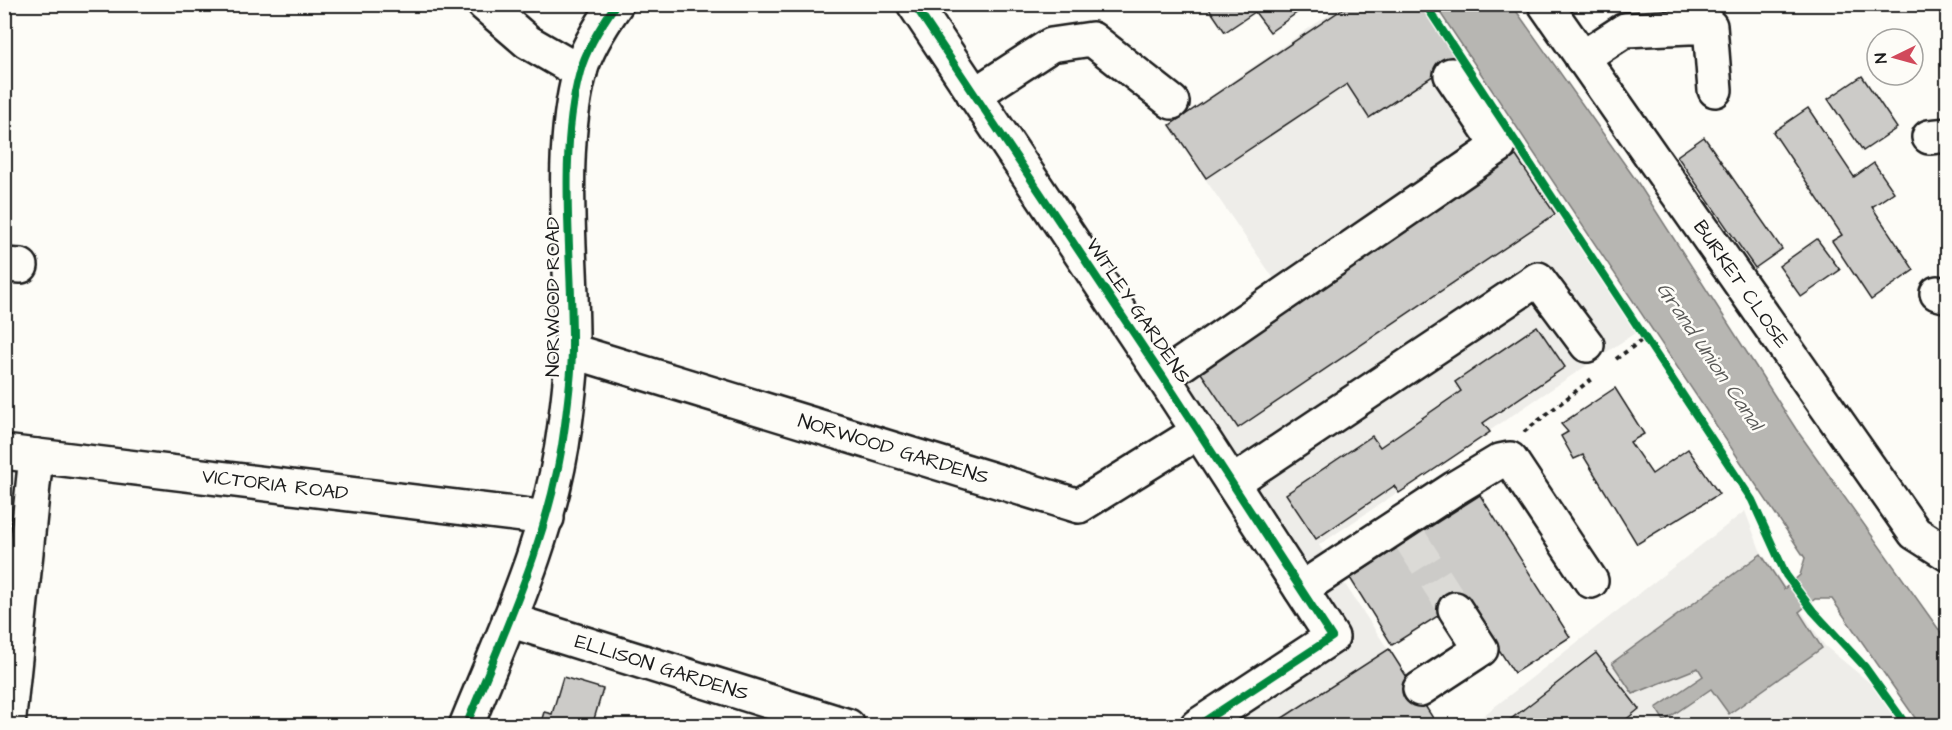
<svg xmlns="http://www.w3.org/2000/svg" width="1952" height="730" font-family="'Architects Daughter',sans-serif">
<style>
.built{fill:#eeede9}
.water{fill:#b7b6b2;stroke:#797876;stroke-width:1.5}
.building{fill:#cccbc8;stroke:#1c1c1c;stroke-width:1.5}
.lines{fill:none;stroke-linecap:round;stroke-linejoin:round}
.minor-tunnel{stroke:#dbdad6;stroke-width:33;stroke-dasharray:33 16;stroke-linecap:butt}
.minor-casing{stroke:#1c1c1c;stroke-width:38}
.path{stroke:#1c1c1c;stroke-width:4;stroke-dasharray:4.5 4.5;stroke-linecap:butt}
.minor{stroke:#fdfcf7;stroke-width:33}
.cycleway-casing{stroke:#fdfcf7;stroke-width:11}
.cycleway{stroke:#00873e;stroke-width:8}
.labels{text-anchor:middle;dominant-baseline:central;stroke-width:5;stroke-linejoin:round;paint-order:stroke}
.street-label{font-size:20px;fill:#1c1c1c;stroke:#fdfcf7}
.water-label{font-size:21px;font-style:italic;fill:#5a5a58;stroke:#fdfcf7}
</style>
<rect width="100%" height="100%" fill="#fdfcf7"/>
<filter id="ink" filterUnits="userSpaceOnUse"><feTurbulence type="fractalNoise" baseFrequency=".0167" numOctaves="2"/><feDisplacementMap in="SourceGraphic" scale="12" xChannelSelector="R" yChannelSelector="G"/><feConvolveMatrix kernelMatrix="1 2 1 2 8 2 1 2 1" color-interpolation-filters="sRGB"/></filter>
<g filter="url(#ink)">
<path class="built" d="M1343 5H1419L1638 331 1319 545 1438 725H1243L1230 706 1340 639 1165 371 1281 289 1168 125Z
M1745 511 1760 550 1825 646 1875 687 1900 725 1470 726Z"/>
<path class="water" d="M1435 5H1512L1638 183 1796 429 1947 641V725H1920L1832 599H1815L1799 612 1822 648 1729 714 1711 689 1664 721 1656 708 1703 676 1698 668 1633 694 1612 663 1761 554 1784 589 1800 575 1805 558Z"/>
<path class="building" d="M1206 4H1309L1270 32 1255 12 1225 32Z
M1350 4H1420L1457 60 1369 118 1347 84 1206 178 1170 125Z
M1862 76 1897 128 1863 151 1828 99Z
M1808 108 1854 177 1874 163 1894 192 1872 207 1914 270 1871 300 1832 241 1842 235 1773 132Z
M1704 137 1782 249 1755 268 1677 156Z
M1516 156 1555 214 1238 428 1199 370Z
M1817 239 1840 270 1801 297 1779 266Z
M1537 326 1565 367 1483 423 1490 432 1399 493 1394 486 1316 539 1286 494 1372 436 1380 447 1461 391 1455 382Z
M1615 388 1644 434 1630 442 1652 474 1688 449 1719 494 1637 544 1583 455 1574 459 1561 436 1568 432 1561 424Z
M1480 495 1570 637 1514 673 1466 598 1392 645 1350 578Z
M1389 649 1438 726H1270Z
M1596 653 1639 709 1618 726H1502Z
M563 677 603 689 592 726H540L544 712 552 714Z"/>
<g class="lines">
<path class="minor-tunnel" d="M1409 537 1455 609"/>
<defs>
<g id="minor">
<path d="M484 4 528 42 580 72"/>
<path d="M914 4 1163 377 1332 637 1197 726"/>
<path id="s1" d="M1545 4 1915 533 1948 554"/>
<path d="M1582 58 1625 30 1710 26 1715 90"/>
<path d="M974 95 1051 45 1092 39 1172 102"/>
<path d="M1929 137 1948 135"/>
<path d="M4 265 21 266"/>
<path d="M1937 293 1948 296"/>
<path id="s2" d="M572 351 1079 506 1198 432"/>
<path d="M1163 377 1499 146 1451 75"/>
<path id="s3" d="M4 452 547 518"/>
<path d="M1232 483 1538 279 1587 345"/>
<path d="M1301 589 1455 488 1500 461 1510 459 1591 581"/>
<path id="s4" d="M509 620 848 726"/>
<path d="M1420 689 1481 649 1455 609"/>
<path d="M8 726 36 456"/>
<path d="M466 726C506 628 552 531 565 425 568 400 572 374 572 348 573 262 557 156 580 72 586 49 602 24 616 4"/>
</g>
</defs>
<use href="#minor" class="minor-casing"/>
<path class="path" d="M1425 4 1452 43
M1528 157 1752 500 1786 575 1813 611 1865 667 1907 726
M1616 359 1646 337
M1524 432 1594 377"/>
<use href="#minor" class="minor"/>
<defs>
<path id="cycleway" d="M914 4 1163 377 1332 637 1197 726
M1425 4 1752 500 1786 575 1813 611 1865 667 1907 726
M466 726C506 628 552 531 565 425 568 400 572 374 572 348 573 262 557 156 580 72 586 49 602 24 616 4"/>
</defs>
<use href="#cycleway" class="cycleway-casing"/>
<use href="#cycleway" class="cycleway"/>
</g>
</g>
<g class="labels">
<g class="street-label">
<text stroke="none"><textPath href="#s1" startOffset="342">BURKET CLOSE</textPath></text>
<text transform="translate(553 297) rotate(-90)">NORWOOD ROAD</text>
<text transform="translate(1138 311) rotate(56)">WITLEY GARDENS</text>
<text stroke="none"><textPath href="#s2" startOffset="336">NORWOOD GARDENS</textPath></text>
<text stroke="none"><textPath href="#s3" startOffset="273">VICTORIA ROAD</textPath></text>
<text stroke="none"><textPath href="#s4" startOffset="160">ELLISON GARDENS</textPath></text>
</g>
<g class="water-label">
<text transform="translate(1710 356) rotate(56)">Grand Union Canal</text>
</g>
</g>
<rect width="1952" height="730" fill="none" stroke="#fdfcf7" stroke-width="24"/>
<rect x="12" y="12" width="1928" height="706" fill="none" stroke="#1c1c1c" stroke-width="2" filter="url(#ink)"/>
<g transform="translate(1895 57) rotate(265)"><circle r="28" fill="#fdfcf7" stroke="#a3a29f" stroke-width="1.5"/>
<path d="M0-4.5L10 22L0 15L-10 22Z" fill="#d1495b"/>
<text y="-9" font-size="16" font-weight="bold" text-anchor="middle" fill="#1c1c1c">N</text>
</g>
</svg>
